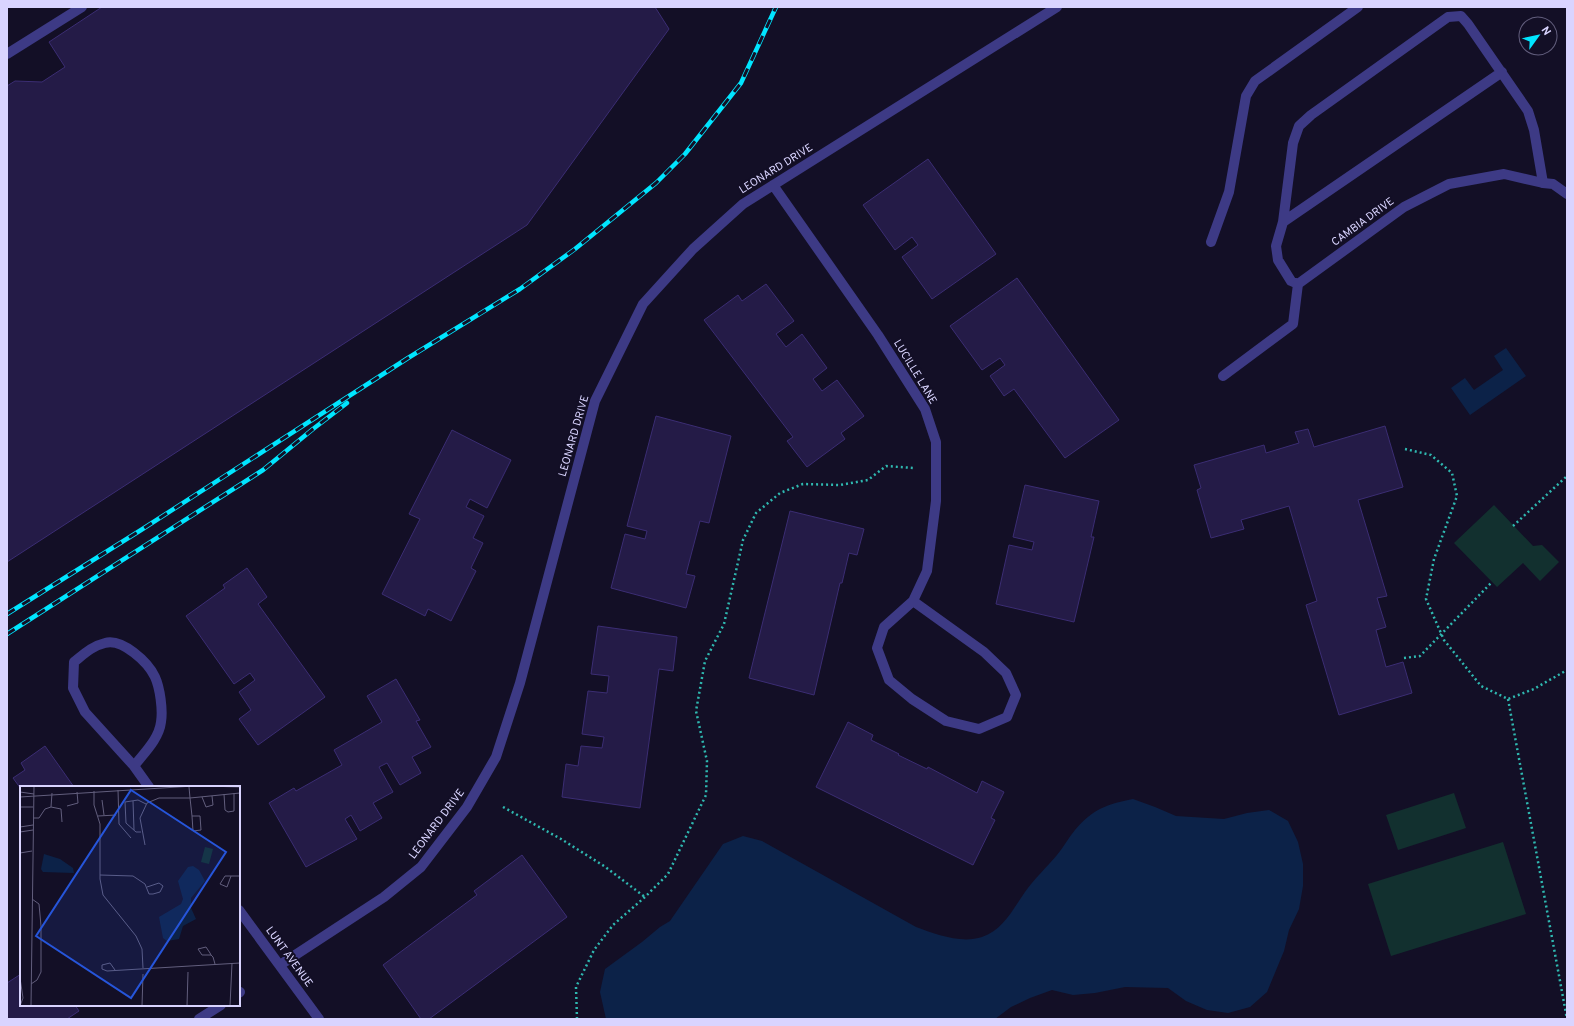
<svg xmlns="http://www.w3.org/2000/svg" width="1574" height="1026" font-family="Overpass,sans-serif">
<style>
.green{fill:#12302f}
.water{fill:#0c2248}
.building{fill:#241b47;stroke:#3b2d73}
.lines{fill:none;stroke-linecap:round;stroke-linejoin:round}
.path{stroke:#2fb8b0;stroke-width:2.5;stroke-dasharray:2 3;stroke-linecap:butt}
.lane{stroke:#3d3a85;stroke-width:10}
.street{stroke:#3d3a85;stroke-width:10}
.rail-casing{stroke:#00e5ff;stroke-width:4.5}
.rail{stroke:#130f26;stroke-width:3;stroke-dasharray:9;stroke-linecap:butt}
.labels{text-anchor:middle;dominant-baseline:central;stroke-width:4;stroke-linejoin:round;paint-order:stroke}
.street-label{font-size:11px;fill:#d9d4ff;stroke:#130f26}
.inset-road{fill:none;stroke:#625e7d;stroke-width:1}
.view{fill:#2655da;fill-opacity:0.15;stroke:#2655da;stroke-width:2}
.inset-edge{fill:none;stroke:#d9d4ff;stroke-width:2}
</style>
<rect width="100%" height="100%" fill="#130f26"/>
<path class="green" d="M1494 505 1533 546 1542 545 1559 562 1540 581 1523 563 1497 587 1454 543Z
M1454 793 1466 828 1398 850 1386 815Z
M1503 842 1526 914 1391 956 1368 884Z"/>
<path class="water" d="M1506 348 1526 376 1470 415 1451 388 1465 378 1474 390 1503 370 1494 356Z
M1133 799 1155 807 1176 816 1224 819 1247 813 1269 810 1288 821 1298 842 1303 864V886L1299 909 1289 930 1284 951 1267 992 1250 1007 1228 1013 1207 1010 1186 1001 1168 988 1125 987 1095 993 1073 995 1052 990 1030 998 1011 1007 995 1019H606L600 992 605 969 642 942 660 927 670 921 723 844 743 836 762 841 916 927C935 934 961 944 982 937 1003 930 1013 909 1025 892 1034 879 1047 867 1057 855 1064 847 1068 838 1075 830 1093 809 1107 804 1133 799Z"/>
<path class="building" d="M102 7H655L669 29 527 225 7 562V86L15 81 42 82 65 67 49 42Z
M928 159 996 254 932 299 902 257 918 245 912 237 895 250 863 205Z
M1017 278 1119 420 1065 458 1014 389 1004 396 990 376 1005 365 1000 358 982 370 950 326Z
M766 284 794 321 776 334 786 347 802 334 827 368 813 379 822 391 837 380 864 416 841 433 845 439 807 467 787 441 793 437 704 320 738 295 742 301Z
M656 416 731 436 709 523 700 521 686 574 695 576 686 608 611 588 625 534 645 539 647 531 627 526Z
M1385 426 1403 487 1358 500 1387 596 1377 598 1386 627 1376 630 1386 667 1403 662 1412 693 1339 715 1306 605 1317 601 1289 506 1241 520 1244 529 1211 538 1197 490 1201 488 1194 465 1264 445 1266 453 1299 443 1295 432 1308 429 1314 447Z
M452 430 511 460 487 508 470 499 466 507 484 516 473 538 483 543 471 568 476 571 451 621 428 609 425 616 382 594 420 519 409 514Z
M1025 485 1099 501 1091 537H1094L1074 622 996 604 1009 545 1032 550 1034 542 1013 537Z
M790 511 864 529 857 555 849 553 842 583H840L814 695 749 678Z
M247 568 267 597 258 604 325 697 258 745 239 719 251 710 239 692 255 680 250 673 234 684 186 616 225 588 223 585Z
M598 626 677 637 673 671 659 669 640 808 562 797 566 764 578 766 581 746 602 748 604 737 582 734 588 691 607 693 609 676 591 674Z
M396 679 420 720 416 721 431 747 412 757 421 773 400 785 387 763 379 767 393 792 373 803 382 818 360 831 351 815 345 819 357 839 306 867 269 803 294 788 296 791 342 765 334 750 382 722 367 696Z
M848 722 873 735 871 740 899 754 898 755 927 769 928 767 977 793 982 781 1004 792 991 818 995 820 973 865 816 787Z
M45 746 74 787H21V789L13 778 25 770 21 763Z
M522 855 567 917 429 1019H421L383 965 477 895 474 891Z
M21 974V1005H75L79 1011 67 1019H7V983Z"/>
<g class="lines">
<path class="path" d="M1405 449 1431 455 1452 473 1457 496 1434 559 1426 599 1444 640 1481 686 1508 699 1534 689 1567 670
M1513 526 1567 476
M1404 658 1420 656 1492 582
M1508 699 1567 1019
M503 807 561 839 604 866 645 897
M577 1019 576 987 594 950 613 925 645 897 668 874 706 795 707 761 696 711 705 661 724 624 743 540 756 513 780 493 803 484 840 485 868 480 886 466 913 468"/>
<path class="lane" d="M7 54 82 7
M1283 222 1502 72
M1298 284 1291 281 1278 260 1276 246 1283 222 1293 143 1299 126 1311 115 1448 17 1461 16 1468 24 1528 111 1534 130 1543 183"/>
<path class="street" d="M773 185 878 335 925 409 936 442V501L927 571 913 601 884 627 877 648 889 680 912 699 946 721 979 729 1007 717 1016 695 1006 673 984 652 913 601
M1211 242 1229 192 1246 96 1255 81 1358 7
M1223 376 1293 324 1298 284 1404 207 1449 184 1504 174 1543 183 1553 184 1567 194
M134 766C144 753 159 739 161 722 163 710 160 688 155 677 148 662 122 638 105 643 92 646 84 654 74 662L73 688 85 712 134 766 149 787
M239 910 319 1019
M280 965 384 897 421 867 467 807 496 757 520 683 595 401 643 304 693 249 743 204 1057 7
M239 993 240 992
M199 1019 221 1005"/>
<defs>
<path id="rail" d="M7 614 141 530 408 358 520 289 575 249 656 183 685 154 741 83 776 7
M7 634 263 470 313 429 347 403"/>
</defs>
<use href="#rail" class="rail-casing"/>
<use href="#rail" class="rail"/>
</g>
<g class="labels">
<g class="street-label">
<text transform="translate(776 169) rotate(-32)">LEONARD DRIVE</text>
<text transform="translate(1363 222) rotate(-36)">CAMBIA DRIVE</text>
<text transform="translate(915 372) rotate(59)">LUCILLE LANE</text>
<text transform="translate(574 436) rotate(-74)">LEONARD DRIVE</text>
<text transform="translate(437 824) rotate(-53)">LEONARD DRIVE</text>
<text transform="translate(289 957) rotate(54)">LUNT AVENUE</text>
</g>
</g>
<g transform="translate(20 786)">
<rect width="220" height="220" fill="#130f26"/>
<path d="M185 61 193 63 189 78 181 76Z" fill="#12302f"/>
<path d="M24 68 40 73 53 82 54 87 23 86 21 83ZM173 80 179 84 185 95 171 112V122L176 133 163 140 159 153 147 155 143 152 139 131 161 118 163 113 158 95 168 81Z" fill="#0c2248"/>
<path class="inset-road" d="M186 0 220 1M169 1 170 12 172 30 173 45 181 44 180 30H172M98 4 99 38 111 52M74 5V19L80 38V93L83 109 116 150 122 163 123 182M0 6 14 8M204 8 205 24 208 26 214 25V7M0 11 174 0M182 11 186 21 193 19 192 10M82 14 84 29M113 15 114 44M47 20 58 17 57 6M0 21H13M31 21 41 23 42 36M78 30 96 29M13 32H19L25 23 31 21 32 7M0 41 13 39M0 46 13 44M121 46H116L106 37 105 16 118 14 126 18M125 59 120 32 127 17 139 12H170L220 7M0 67 12 65M80 89 113 90 125 98 129 108H133L140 106 143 100 139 97 127 101M211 90 207 101 200 98 205 90H220M191 169H182L178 163 186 161 190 167 191 169 193 171 195 178M95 184 90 177 82 179V183L87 185 220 177M0 192 3 212 0 220M11 198 17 194 21 186V140L19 118 12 113M11 220 14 0M122 220 123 188M167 220 168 186M210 220 212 177"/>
<path class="view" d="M111 4 206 66 111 212 16 150Z"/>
<rect width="220" height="220" class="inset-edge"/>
</g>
<rect width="1574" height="1026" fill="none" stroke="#d9d4ff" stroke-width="16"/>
<g transform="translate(1538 36) rotate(57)"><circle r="19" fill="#130f26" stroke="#625e7d"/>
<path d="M0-3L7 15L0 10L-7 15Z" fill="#00e5ff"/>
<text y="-6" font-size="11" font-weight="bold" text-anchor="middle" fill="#d9d4ff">N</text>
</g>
</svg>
